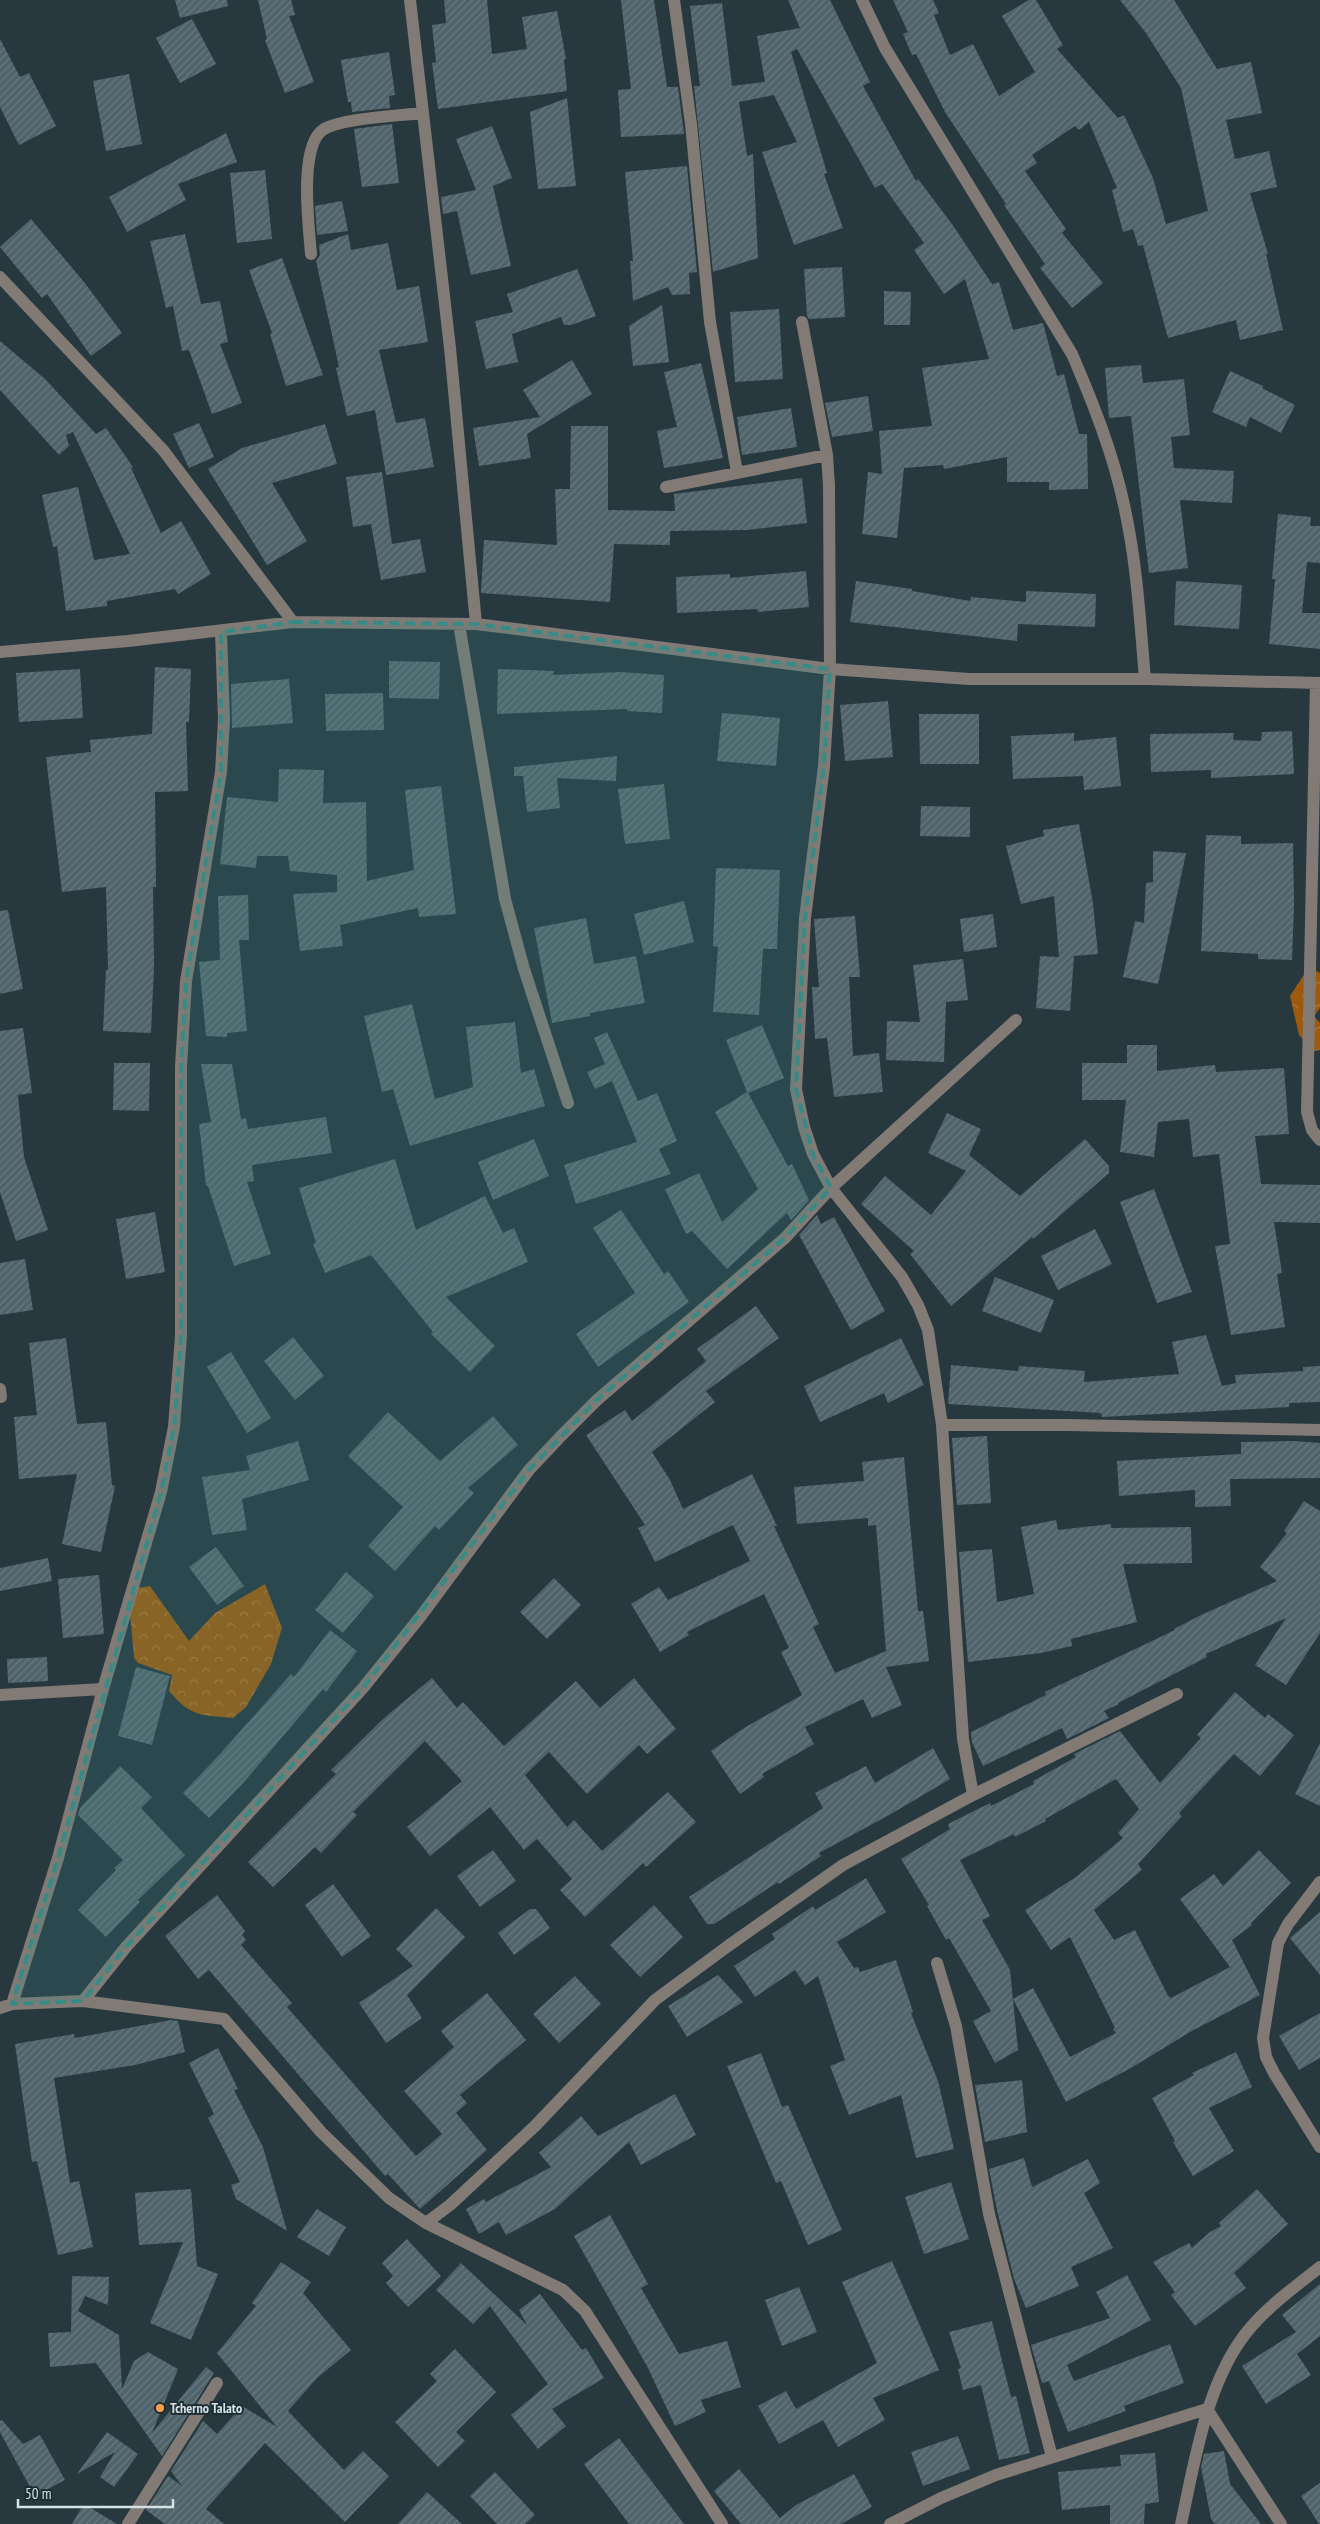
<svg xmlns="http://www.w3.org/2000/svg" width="1320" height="2524" font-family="'PT Sans Narrow',sans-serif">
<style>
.forest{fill:url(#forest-crowns)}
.building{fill:url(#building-hatch)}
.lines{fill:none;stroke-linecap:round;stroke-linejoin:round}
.minor{stroke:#817a75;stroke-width:12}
.marked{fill:#378b86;fill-opacity:0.2;stroke:#378b86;stroke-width:4;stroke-dasharray:10 6;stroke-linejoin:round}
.poi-dot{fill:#f9a04c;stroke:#1d2e35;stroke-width:2}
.labels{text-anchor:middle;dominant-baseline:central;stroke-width:4;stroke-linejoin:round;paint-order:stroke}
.poi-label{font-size:14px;font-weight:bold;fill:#d6e1e5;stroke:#1d2e35;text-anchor:start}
</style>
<defs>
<pattern id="forest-crowns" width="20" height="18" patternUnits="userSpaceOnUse" patternTransform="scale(1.25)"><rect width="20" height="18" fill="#9d5a0e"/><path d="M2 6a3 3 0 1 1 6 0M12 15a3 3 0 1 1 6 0" fill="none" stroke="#ae793d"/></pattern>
<pattern id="building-hatch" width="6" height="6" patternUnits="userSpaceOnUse" patternTransform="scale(1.25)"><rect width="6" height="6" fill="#50636b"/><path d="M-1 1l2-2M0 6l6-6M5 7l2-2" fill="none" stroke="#687980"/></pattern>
</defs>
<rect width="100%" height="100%" fill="#27383f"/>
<path class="forest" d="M1309 967 1320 973V1008L1314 1016 1320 1023V1050L1314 1051 1299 1035 1290 996Z
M265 1584 282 1628 271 1664 246 1707 233 1718C201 1715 191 1717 169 1691L172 1675 138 1663 134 1658 130 1612 137 1588 150 1586 189 1641 215 1613Z"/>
<path class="building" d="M175 0H227L228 6 180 18Z
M258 0H291L295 15 289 16 314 82 285 93 265 40 267 39Z
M444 0H487L492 54 527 49 522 17 557 11 566 59H564L567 91 438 109 432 63 436 62 432 25 446 23Z
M621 0H654L667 87H678L684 134 621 137 618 90 631 89Z
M788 0H830L870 82 863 86 916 181 918 179 952 224 992 284 999 282 1013 330 1043 323 1057 376 1064 374 1079 434H1087L1088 489 1049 490V482H1007V457L944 469 943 465 904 468 897 538 862 534 868 472 882 474 879 431 932 426 922 368 989 359 965 279 944 294 914 250 924 243 882 184 875 188 797 49 791 52 827 173 824 174 843 228 794 245 762 152 797 142 774 95 739 102 747 156 753 154 758 258 713 272 694 86H700L690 6 722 3 732 86 765 82 757 36 800 28Z
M893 0H933L939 13 934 15 950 55 973 44 999 96 1035 72 1002 16 1029 0H1036L1063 45 1057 49 1118 118 1124 115 1153 178 1166 224 1208 211 1181 88 1146 33 1120 0H1174L1217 69 1251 62 1262 113 1226 120 1235 159 1269 151 1277 187 1250 193 1268 254H1266L1283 330 1240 340 1236 320 1168 338 1143 245 1138 246 1133 229 1123 232 1112 190 1117 188 1089 122 1079 130 1075 126 1032 155 1037 163 1025 171 1066 229 1062 233 1103 283 1072 308 1040 268 1045 264 1004 205 1006 204 945 112 916 54 912 55 903 34 908 32Z
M192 19 216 64 180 83 156 38Z
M0 39 20 77 29 73 56 126 19 145 0 107Z
M389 52 395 95 389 96 390 108 352 112 351 102H348L341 60Z
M129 74 142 144 106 151 93 81Z
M567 98 576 186 538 189 530 112Z
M392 124 399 183 362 187 354 129Z
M492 126 512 178 493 186 511 266 471 275 457 211 443 214 441 197 476 190 456 139Z
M226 133 237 162 178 184 186 200 127 232 109 197Z
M687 166 697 272 689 273 690 294 672 295 668 287 633 301 630 261H633L625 172Z
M265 170 272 239 237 243 230 173Z
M342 201 348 231 317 235 315 206Z
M31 219 84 282 122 333 91 356 47 294 42 298 0 247Z
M185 234 201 304 220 301 228 342 220 344 242 403 212 414 189 350 182 351 173 306 166 308 150 241Z
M348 234 351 250 388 243 397 290 419 286 428 342 379 350 396 423 425 418 434 467 386 475 375 410 347 416 336 368 339 367 316 261 320 255 319 245Z
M282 258 323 375 286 386 270 334 272 333 249 270Z
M842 267 845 317 809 319 807 316 804 269Z
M577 269 596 316 571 325H564L561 317 512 334 518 362 486 369 475 321 513 312 507 294Z
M884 291 911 292 910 325H884Z
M662 305 669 362 633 366 629 326Z
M779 309 783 379 735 382 730 312Z
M0 341 45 379 96 434 106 428 133 467 131 468 161 533 181 521 211 574 178 594 175 589 107 601V606L66 611 57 546 53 547 42 495 78 487 94 560 130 554 73 432 66 435 69 446 59 455 0 390Z
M572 360 592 394 527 434 531 458 479 466 473 428 540 417 523 390Z
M701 363 723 458 664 468 657 431 677 427 664 372Z
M1141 365 1143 383 1184 379 1190 435 1171 437 1174 468 1234 471 1232 503 1180 500 1188 568 1149 573 1131 416 1109 418 1105 368Z
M1230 371 1263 386 1262 388 1295 405 1281 433 1250 417 1246 427 1212 412Z
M868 396 873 431 832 437 825 403Z
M791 408 797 447 742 455 737 417Z
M199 423 214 457 189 468 173 434Z
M325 424 337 464 272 483 307 541 267 565 208 469 242 448Z
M571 426H608V510L675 511 674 494 802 478 807 523 747 530 670 531V545L614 544 610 602 481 593 484 540 557 545 555 489H570Z
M382 472 392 544 420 539 426 572 381 580 371 524 353 527 346 477Z
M1278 514 1311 517 1310 526H1320V563L1307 562 1302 613H1320V649L1269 644 1275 579H1272Z
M806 571 809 607 758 612 757 609 677 613 676 577 730 574V578Z
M856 581 912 589V591L970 601 971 597 1026 602V591L1096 594 1095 627 1018 624 1017 641 850 622Z
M1176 581 1242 585 1239 629 1174 625Z
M389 661 440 662 439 699 389 698Z
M155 667 191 669 189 722H186L188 791 155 792 156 887H153L154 967 151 1033 103 1031 106 970H108L106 887 62 892 46 757 91 752 90 740 152 734Z
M80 669 83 718 19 722 16 673Z
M498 669 554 671 553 675 620 672 664 675 662 713 627 711V709L497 714Z
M289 679 293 723 232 728 231 684Z
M383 693 384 730 326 731 325 694Z
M888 701 893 757 845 761 840 705Z
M722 713 780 718 776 766 717 761Z
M919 714H979V764H920Z
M1292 731 1294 774 1211 778V770L1151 772 1150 734 1234 733 1233 740 1261 741 1262 732Z
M1074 733V741L1116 737 1121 786 1084 790 1083 776 1013 779 1011 736Z
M617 756 616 781 557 778 560 808 527 812 523 776H514V767Z
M279 769 324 770 323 803 366 802 367 881 414 870 405 790 441 786 456 914 419 917 418 908 340 925 343 946 300 951 293 894 337 892V875L290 871 288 856H257L256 868 220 864 227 797 278 802Z
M664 784 670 839 625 844 618 789Z
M921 806 970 807V837L920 836Z
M1079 824 1093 904 1098 954 1074 956 1070 1011 1036 1008 1040 956 1059 957 1054 896 1021 904 1006 846 1044 836 1043 830Z
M1206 835 1241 836V844L1293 843 1294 906 1292 960 1258 959V954L1201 951Z
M1153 851 1186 853 1158 984 1123 977 1135 921 1144 923 1146 883 1153 882Z
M716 868 780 870 777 949H763L759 1015 713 1012 718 947 713 946Z
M248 895 249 940H239L247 1031 227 1033V1037L206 1036 199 962 220 960 218 896Z
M684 901 694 942 644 955 634 914Z
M8 910 23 989 0 994V911Z
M993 914 997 947 964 952 960 919Z
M855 916 860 977H849L853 1056 879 1053 883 1092 834 1097 827 1038 815 1039 812 987H819L814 919Z
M586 918 594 964 636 956 645 1003 590 1013V1016L552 1023 534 928Z
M963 959 968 1000 946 1002 944 1062 886 1060 887 1021 920 1022 913 965Z
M412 1004 435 1099 473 1087 466 1027 515 1022 521 1073 534 1069 545 1106 410 1146 393 1089 382 1092 364 1016Z
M762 1025 784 1078 748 1093 788 1166 792 1164 809 1200 791 1220 787 1213 727 1269 692 1231 686 1234 665 1189 699 1173 722 1222 758 1189 715 1112 747 1092 726 1040Z
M23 1028 32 1093 18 1095 24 1157 48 1230 16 1241 0 1192V1031Z
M607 1032 638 1101 657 1093 677 1141 659 1149 671 1174 576 1204 564 1165 637 1142 612 1081 595 1089 587 1072 605 1064 594 1038Z
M1127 1045H1157V1071L1215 1065 1216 1072 1284 1068 1289 1134 1255 1136 1261 1184 1320 1185V1223L1274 1222 1282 1273 1277 1274 1285 1327 1231 1335 1215 1246 1230 1244 1219 1154 1193 1157 1189 1119 1158 1122 1154 1157 1120 1152 1126 1100H1082V1063H1127Z
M114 1063H150L149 1111 113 1110Z
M201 1064H232L241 1119 246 1118 248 1129 326 1117 332 1153 252 1165 254 1181 247 1182 271 1254 234 1266 208 1186H206L199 1124 211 1122Z
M947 1113 981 1129 969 1155 1020 1196 1085 1139 1109 1166V1173L1033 1239 1032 1237 951 1306 910 1254 914 1251 861 1204 885 1176 931 1215 966 1171 928 1153Z
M534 1139 549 1176 493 1200 478 1162Z
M395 1159 416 1230 485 1196 503 1233 514 1228 528 1262 446 1297 495 1346 470 1372 431 1334 433 1332 371 1255 325 1273 313 1244 316 1243 299 1188Z
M1154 1189 1192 1292 1157 1303 1120 1202Z
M621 1210 664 1274 668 1271 689 1302 598 1367 576 1334 635 1293 593 1228Z
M155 1212 165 1272 126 1279 116 1219Z
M817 1215 821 1224 834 1217 885 1311 851 1330 799 1235Z
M1095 1229 1112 1264 1058 1290 1041 1256Z
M25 1259 33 1310 0 1315V1263Z
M995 1277 1054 1300 1041 1333 982 1311Z
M756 1306 779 1338 706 1391 715 1402 652 1452 670 1480 683 1509 752 1474 777 1526H774L819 1624 813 1627 835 1673 886 1651 876 1525 868 1526V1518L797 1524 794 1487 864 1481 862 1462 904 1457 918 1611H923L929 1661 886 1667 902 1705 872 1718 863 1699 805 1727 814 1744 762 1774 764 1777 740 1794 711 1751 744 1728 802 1695 781 1652 789 1648 764 1594 687 1632 689 1635 660 1652 631 1604 659 1587 668 1600 750 1561 733 1525 655 1562 638 1528 645 1525 586 1435 625 1410 632 1421 706 1361 697 1349Z
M1206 1335 1222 1386 1236 1383 1235 1375 1303 1371V1367L1320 1366V1402L1289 1403V1407L1102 1417 1101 1413 948 1404 951 1365 1018 1371 1019 1366 1085 1371 1084 1382 1179 1374 1172 1342Z
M293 1337 324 1376 295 1400 264 1361Z
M66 1338 77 1424 106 1422 112 1485 115 1486 101 1552 62 1544 77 1474 19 1479 14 1417 37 1415 29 1343Z
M901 1338 924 1385 888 1403 884 1393 820 1422 804 1386Z
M231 1352 271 1418 247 1433 207 1367Z
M388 1412 440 1461 493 1416 518 1445 468 1488 474 1493 439 1530 435 1526 395 1571 368 1546 403 1507 348 1456Z
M987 1436 991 1503 957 1505 952 1438Z
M298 1441 309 1480 242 1499 247 1530 212 1535 202 1477 250 1470 246 1456Z
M1293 1441 1320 1443V1478L1230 1479 1231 1506 1195 1507V1490L1119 1496 1117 1461 1241 1454V1442Z
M1304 1501 1320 1511V1633L1286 1685 1255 1665 1286 1618 1206 1654 1207 1657 1118 1703 1119 1704 1104 1711 1109 1718 1067 1739 1062 1728 983 1766 972 1742 971 1732 1046 1695 1045 1692 1175 1630 1174 1629 1201 1615 1277 1581 1260 1567 1287 1533 1284 1531Z
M1056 1520 1058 1530 1111 1524V1528L1191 1527 1192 1563 1123 1564 1137 1622 1071 1639 1072 1646 1041 1653 968 1662 959 1552 992 1549 997 1602 1034 1594 1021 1527Z
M216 1547 244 1586 217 1605 189 1567Z
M48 1558 52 1581 0 1591V1568Z
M346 1572 374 1596 343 1633 315 1610Z
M99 1575 104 1634 63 1638 58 1579Z
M554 1578 581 1605 547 1639 520 1612Z
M330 1630 357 1651 326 1692 323 1689 244 1782 209 1818 183 1793 220 1754 291 1674 294 1677Z
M47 1657 48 1681 8 1683 7 1659Z
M136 1667 170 1676 152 1745 118 1736Z
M432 1678 457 1708 463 1702 504 1746 576 1681 600 1708 634 1678 676 1729 647 1754 639 1745 587 1794 549 1752 525 1775 567 1827 574 1820 602 1851 668 1792 696 1822 646 1867 643 1863 585 1917 560 1890 572 1879 537 1839 524 1850 490 1807 430 1856 407 1827 462 1781 425 1741 353 1812 357 1815 321 1853 315 1847 273 1887 248 1862 336 1774 331 1770 383 1719Z
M1235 1692 1265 1718 1268 1714 1294 1735 1260 1776 1234 1754 1179 1813 1182 1816 1138 1864 1142 1870 1094 1910 1114 1940 1135 1930 1168 1996 1171 1998 1230 1967 1180 1899 1214 1874 1223 1886 1259 1850 1291 1883 1251 1923 1252 1925 1232 1940 1260 1995 1190 2032 1131 2068 1066 2102 1013 1999 1033 1988 1070 2057 1116 2033 1113 2029 1115 2028 1070 1937 1051 1950 1025 1910 1076 1877 1123 1838 1118 1833 1139 1809 1116 1779 1045 1819 1046 1821 1015 1837 1014 1834 960 1860 990 1916 982 1920 1010 1970 1018 2050 995 2063 973 2021 991 2011 949 1938 946 1940 927 1906 929 1905 901 1859 950 1829 948 1824 990 1803 991 1806 1034 1784 1033 1781 1076 1757 1074 1754 1120 1731 1160 1783 1201 1738 1197 1735Z
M1320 1743V1806L1295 1794Z
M933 1748 950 1779 891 1814 819 1853 821 1856 779 1884 778 1882 714 1924H707L689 1897 823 1808 815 1793 866 1766 875 1783Z
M120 1766 152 1797 141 1808 185 1855 138 1900 140 1902 106 1937 78 1910 116 1870 114 1868 123 1860 78 1815 80 1808Z
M493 1850 516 1881 480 1907 457 1876Z
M866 1878 886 1912 837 1942 854 1968 858 1967 860 1972 896 1960 913 2012 911 2013 938 2081 954 2149 916 2158 901 2095 849 2115 830 2066 845 2060 818 1976 805 1985 795 1970 755 1997 734 1966 775 1939 772 1934 813 1906 815 1910Z
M333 1884 371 1936 342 1957 305 1905Z
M217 1895 245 1931 242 1935 246 1940 241 1945 292 2003 287 2007 416 2156 442 2134 404 2091 454 2047 441 2031 487 1993 526 2040 460 2095 467 2103 456 2113 487 2150 420 2209 388 2174 385 2176 209 1970 198 1979 165 1936Z
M654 1905 683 1937 640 1977 610 1945Z
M436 1908 465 1937 407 1995 422 2018 386 2043 359 2003 413 1966 396 1949Z
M530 1909H536L550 1928 514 1955 498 1933Z
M1320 1912V1975L1290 1938Z
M718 1975 743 2002 687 2037 668 2006Z
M575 1976 601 2004 559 2043 533 2014Z
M1320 2013V2058L1299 2070 1279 2036Z
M171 2020 178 2021 185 2052 135 2065 54 2078 70 2183 79 2181 93 2247 58 2255 37 2161 32 2162 15 2044 74 2034 75 2038Z
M218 2048 238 2089 234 2090 263 2147 287 2231 236 2199 231 2185 240 2182 208 2118 214 2114 189 2063Z
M1236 2052 1252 2087 1209 2108 1234 2151 1193 2176 1173 2142 1175 2141 1152 2098 1194 2075 1192 2073Z
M761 2053 782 2107 788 2105 842 2230 808 2245 781 2181 776 2183 727 2066Z
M1022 2080 1027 2132 985 2142 975 2085Z
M675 2094 696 2135 641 2165 629 2142 555 2209 506 2235 499 2222 479 2234 466 2209 484 2199 486 2202 551 2167 539 2153 581 2116 598 2136Z
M1024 2158 1032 2187 1088 2159 1100 2183 1084 2193 1113 2248 1071 2267 1079 2286 1026 2308 1014 2279 997 2210 989 2169Z
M951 2182 969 2239 924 2254 905 2197Z
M191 2189 197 2266 218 2274 191 2340 150 2323 183 2242 139 2245 135 2193Z
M1257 2189 1288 2224 1234 2273 1246 2288 1195 2326 1171 2295 1175 2292 1153 2262 1189 2243 1192 2248 1210 2232 1221 2226 1219 2223Z
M317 2209 346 2227 329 2256 297 2237Z
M610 2215 648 2284 641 2288 679 2354 727 2341 741 2387 701 2400 706 2412 675 2426 648 2368 574 2236Z
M407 2239 441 2276 408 2307 386 2283 393 2276 382 2263Z
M892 2261 939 2370 873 2398 885 2420 838 2447 823 2420 779 2444 758 2406 786 2391 796 2409 877 2363 842 2282Z
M281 2262 311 2282 303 2293 351 2350 317 2378 288 2411 344 2470 363 2451 389 2476 345 2522 265 2443 206 2509 224 2524H165L146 2510 168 2476 182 2486 171 2471 203 2421 217 2434 242 2406 277 2427 217 2353 256 2306 252 2303Z
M461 2263 527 2325 519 2310 540 2294 582 2350 586 2348 604 2378 552 2409 566 2426 538 2449 511 2415 548 2384 490 2306 473 2324 436 2290Z
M1127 2275 1151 2320 1067 2365 1074 2381 1170 2344 1184 2383 1124 2406 1126 2411 1068 2432 1049 2381 1042 2383 1031 2345 1110 2318 1096 2292Z
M72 2276 109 2277 108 2305 85 2296 78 2311 119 2335 122 2389 134 2361 148 2352 178 2369 152 2433 206 2367 214 2373 162 2456 96 2363 50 2367 48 2333 71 2332Z
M1320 2284V2336L1297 2354 1311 2375 1266 2404 1242 2366 1296 2332 1282 2315Z
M799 2287 817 2332 782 2346 765 2300Z
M992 2321 1011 2397 1016 2396 1030 2453 999 2460 981 2385 963 2390 958 2369 961 2368 949 2332Z
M455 2349 496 2392 456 2432 465 2441 438 2467 395 2422 437 2381 430 2374Z
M2 2420 23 2444 40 2435 65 2480 35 2496 0 2432V2421Z
M107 2432 138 2454 114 2487 100 2477 115 2452 77 2474Z
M958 2436 970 2469 923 2486 911 2452Z
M619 2438 684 2524H629L584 2464Z
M1224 2451 1230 2484 1261 2524H1215L1211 2519 1201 2467 1204 2454Z
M1155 2453 1159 2502 1145 2504 1144 2524H1110V2505L1062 2510 1058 2472 1121 2466 1120 2455Z
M739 2469 780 2518 796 2505 854 2474 872 2507 841 2524H741L714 2491Z
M495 2472 535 2515 525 2524H497L470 2496Z
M1320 2483V2524H1319L1301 2496Z
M427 2492 462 2524H398Z
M82 2507H89L117 2524H72Z"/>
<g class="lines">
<path class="minor" d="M410 0 450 348 476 624
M674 0 691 124 710 322 737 472
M862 0 885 48 1072 354C1093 403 1113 453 1124 505 1137 563 1140 621 1145 679
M311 254C309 228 298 145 324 129 343 118 398 116 421 113
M0 277 163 450 293 622
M802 322 827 455 829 486 830 669 824 766 805 918 796 1089 804 1127 813 1154 831 1188 902 1277 918 1305 928 1330 942 1425 963 1739 973 1795
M666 487 827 455
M459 624 505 899 524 969 568 1103
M0 652 128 641 293 622 476 624 830 669 969 679H1145L1320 683
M1316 683 1307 1112 1312 1130 1320 1140
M0 1389 1 1397
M942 1425H1068L1320 1430
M0 1695 103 1689
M1320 1882 1288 1924 1278 1943 1263 2038 1266 2057 1274 2073 1320 2147
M937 1963 956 2026 989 2214 1052 2457
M83 2001 224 2019 321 2132 389 2198 426 2223 563 2290 585 2311 722 2524
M12 2004 83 2001 126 1947 363 1688 421 1616 529 1470 561 1436 597 1400 785 1238 831 1188 1016 1020
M0 2008 12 2004 58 1858 103 1689 161 1492 174 1427 181 1336V1067L186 981 221 772 224 720 221 632
M426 2223 450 2205 535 2126 655 2000 728 1946 843 1865 973 1795 1177 1694
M128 2524 217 2383
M890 2524 941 2498 996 2475 1207 2409 1281 2524
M1181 2524C1195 2461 1207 2377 1251 2327 1271 2304 1296 2286 1320 2267"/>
</g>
<path class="marked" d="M293 622 476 624 830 669 824 766 805 918 796 1089 813 1154 831 1188 785 1238 597 1400 529 1470 363 1688 126 1947 83 2001 12 2004 58 1858 161 1492 174 1427 181 1336V1067L186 981 221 772V632Z"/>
<circle class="poi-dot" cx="160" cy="2408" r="5"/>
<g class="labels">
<g class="poi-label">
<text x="170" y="2408">Tcherno Talato</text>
</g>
</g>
<path d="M18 2499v8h155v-8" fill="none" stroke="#d6e1e5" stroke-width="2.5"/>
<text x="25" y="2499" font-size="15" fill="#d6e1e5" stroke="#1d2e35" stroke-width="4" paint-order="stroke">50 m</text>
</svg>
